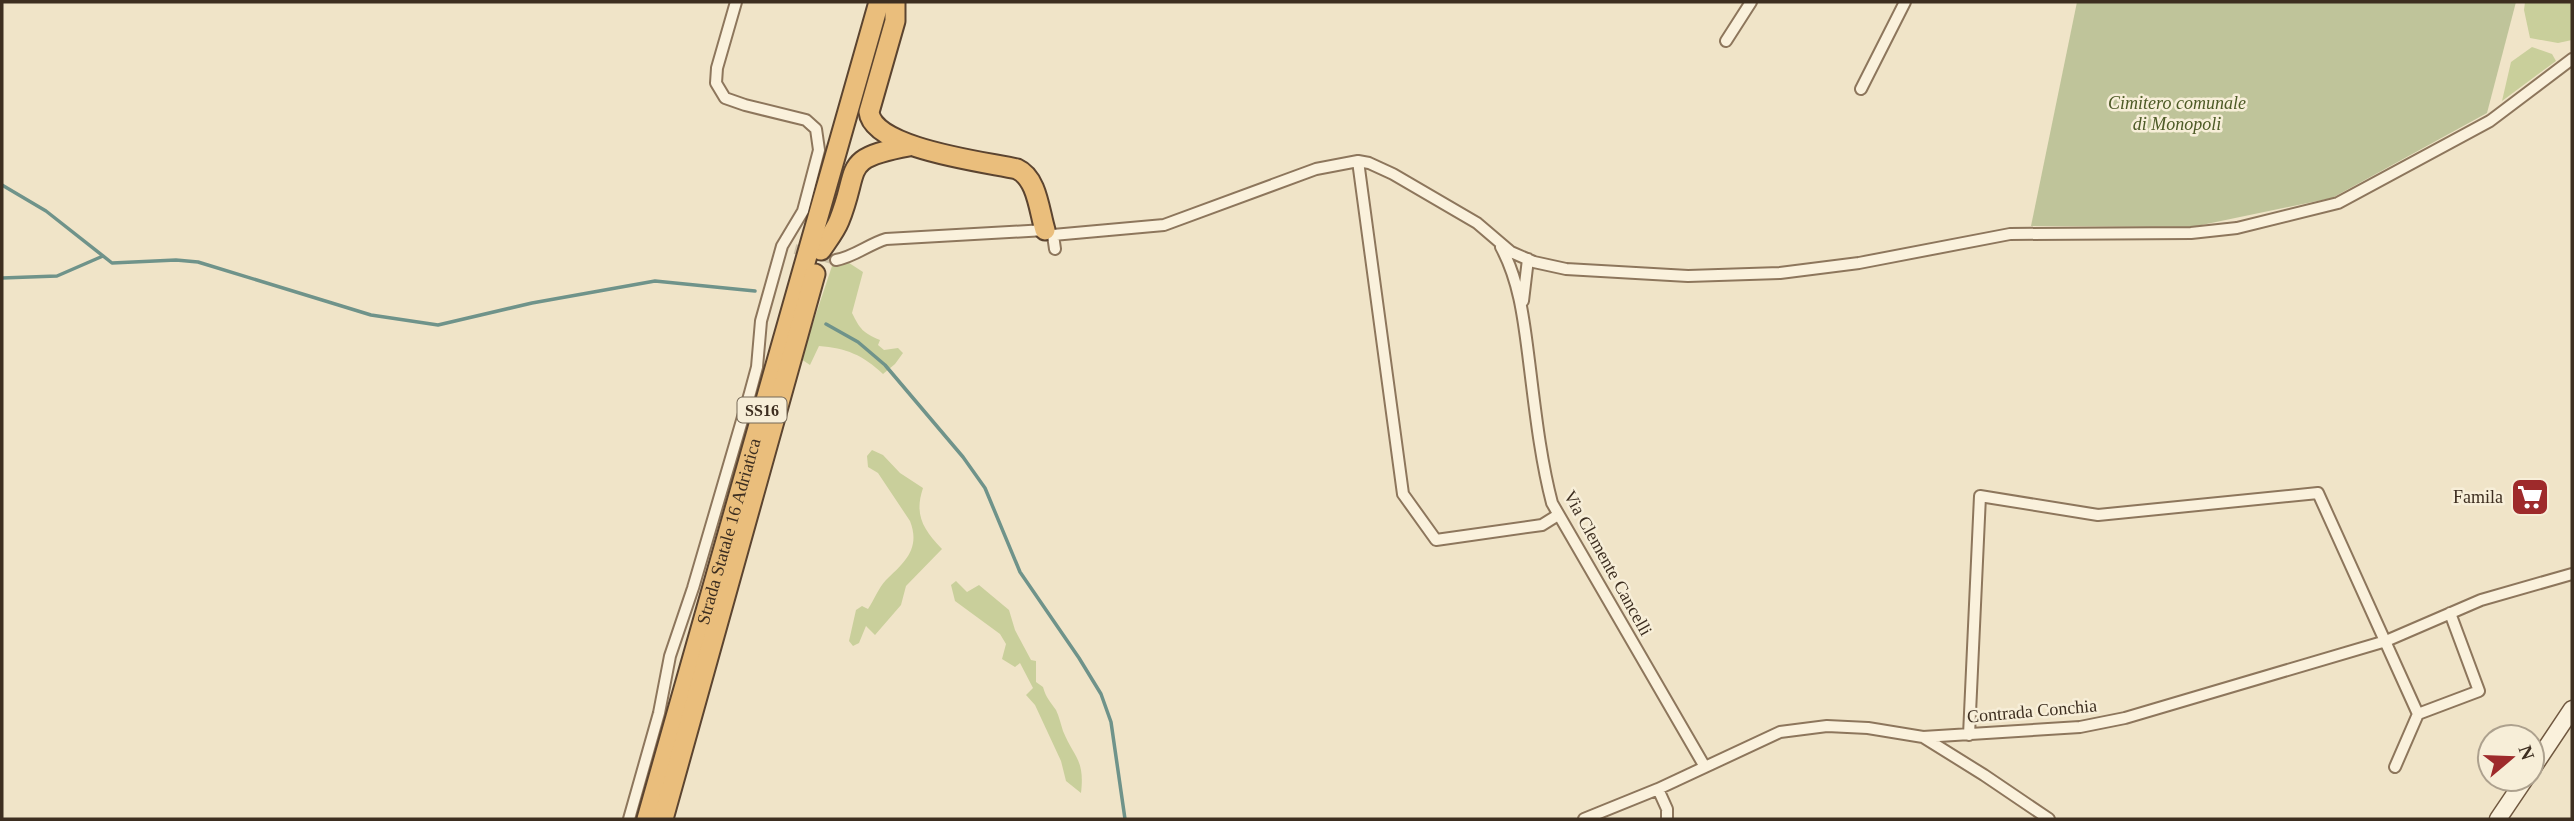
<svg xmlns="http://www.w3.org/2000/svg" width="2574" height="821" font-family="'Times New Roman',serif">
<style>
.green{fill:#c9cf9b}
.cemetery{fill:#bfc49a}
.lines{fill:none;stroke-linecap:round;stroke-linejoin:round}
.stream{stroke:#6f938a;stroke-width:3.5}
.minor-tunnel{stroke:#ccc0a6;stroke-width:10;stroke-dasharray:10 5;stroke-linecap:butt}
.minor-casing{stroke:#8d765c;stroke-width:14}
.secondary-casing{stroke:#6f573f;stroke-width:19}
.trunk-casing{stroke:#5b4430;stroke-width:23}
.minor{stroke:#faf1dc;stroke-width:10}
.secondary{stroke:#faf1dc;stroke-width:16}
.trunk{stroke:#eabe7c;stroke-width:19}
.labels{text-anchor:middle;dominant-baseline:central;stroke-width:5;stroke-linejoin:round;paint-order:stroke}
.shield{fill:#f7eed8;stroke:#756857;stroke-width:2}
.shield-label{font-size:16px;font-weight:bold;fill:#3d2e20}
.park-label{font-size:18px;font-style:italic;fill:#4d5a26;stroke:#f7eed8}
.poi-label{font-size:18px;fill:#3d2e20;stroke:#f7eed8;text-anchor:end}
.street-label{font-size:18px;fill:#3d2e20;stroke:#f7eed8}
</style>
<rect width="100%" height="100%" fill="#f0e4c8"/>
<path class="green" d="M2525 2H2572V40L2558 43 2530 38 2524 10Z
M2532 47 2552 54 2556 61 2502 101 2511 62Z
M846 261 863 272 852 313C860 329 863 333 880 340L878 345 884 350 898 348 903 353 895 364 883 374C863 355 846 348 819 346L810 365 801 359 833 263Z
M872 450 883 455 900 473 923 488C914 515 923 529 942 549L906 586 901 605 875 635 866 626 859 643 853 646 849 641 856 610 862 606 868 609C874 600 879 587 886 580 904 563 921 549 910 521L878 473 868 467 867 456Z
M956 581 967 592 979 585 1009 610 1015 630 1031 660 1036 661V682L1043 687C1046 698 1050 701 1056 710 1059 716 1061 725 1063 731 1074 758 1085 759 1081 793L1066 781 1061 761 1035 705 1026 695 1033 688 1020 663 1015 667 1002 659 1006 644 1000 634 955 601 951 585Z"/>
<path class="cemetery" d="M2077 2H2516L2487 113 2332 198 2192 227 2031 226Z"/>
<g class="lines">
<path class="stream" d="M2 185 46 211 112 263 176 260 198 262 371 315 438 325 532 303 655 281 755 291
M2 278 57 276 103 256
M826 324 858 342 885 365 963 457 985 488 1020 572 1079 658 1101 694 1111 722 1125 819"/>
<path class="minor-tunnel" d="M795 249 836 260"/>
<defs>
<path id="minor" d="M1726 41 1751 2
M1861 89 1905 2
M1358 161 1403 494 1436 540 1542 525 1558 515
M1053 235 1055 249
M1501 247C1520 282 1524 322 1529 361 1535 408 1540 457 1552 503L1705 767
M836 260C854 257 869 244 886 239L1045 230 1053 235 1164 225 1316 169 1358 161 1369 163 1393 174 1477 223 1511 252 1534 262 1566 269 1688 276 1780 273 1859 263 2010 234 2191 233 2237 228 2338 203 2490 121 2572 59
M1523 301 1528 259
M1969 735 1980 496 2098 515 2318 493 2418 714
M1923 737 1984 775 2049 819
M2395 767 2418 714 2479 691 2450 613
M1658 789 1667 809V819
M629 819 659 713 670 656 693 588 750 393 757 367 761 321 782 246 803 211 819 150 816 129 806 120 745 105 725 98 716 83 717 68 736 2
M1584 819 1658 789 1780 732 1827 726 1868 728 1923 737 2080 727 2125 718 2386 641 2481 600 2572 574"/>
<path id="secondary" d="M2532 769 2572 709
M2498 819 2525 779"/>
<g id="trunk">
<path d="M895 2V21L869 112C873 149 986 162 1017 169 1037 178 1039 210 1045 230"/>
<path d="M821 250C827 241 835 231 839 221 861 167 839 159 909 146"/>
<path id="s1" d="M647 819 879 2"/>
<path d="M663 819 815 274"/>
</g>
</defs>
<use href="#minor" class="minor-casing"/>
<use href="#secondary" class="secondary-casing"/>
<use href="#trunk" class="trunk-casing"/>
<use href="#minor" class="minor"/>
<use href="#secondary" class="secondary"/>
<use href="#trunk" class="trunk"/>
</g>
<defs>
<symbol id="supermarket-square" viewBox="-11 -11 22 22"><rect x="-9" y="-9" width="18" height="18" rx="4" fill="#9e2a2b" stroke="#f7eed8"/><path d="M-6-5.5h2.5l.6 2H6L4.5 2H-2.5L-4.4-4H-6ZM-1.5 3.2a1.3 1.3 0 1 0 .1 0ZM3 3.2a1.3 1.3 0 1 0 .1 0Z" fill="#fff"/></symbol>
</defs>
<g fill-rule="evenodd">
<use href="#supermarket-square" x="2508" y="475" width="44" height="44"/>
</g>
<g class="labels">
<rect class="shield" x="737.5" y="397.5" width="49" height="25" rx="5"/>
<g class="shield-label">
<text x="762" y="410">SS16</text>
</g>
<g class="park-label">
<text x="2177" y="103">Cimitero comunale<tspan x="2177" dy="21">di Monopoli</tspan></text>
</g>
<g class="poi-label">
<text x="2503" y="497">Famila</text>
</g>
<g class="street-label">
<text stroke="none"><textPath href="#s1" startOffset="299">Strada Statale 16 Adriatica</textPath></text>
<text transform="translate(1608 563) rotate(61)">Via Clemente Cancelli</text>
<text transform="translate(2032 711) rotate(-5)">Contrada Conchia</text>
</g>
</g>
<rect width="2574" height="821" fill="none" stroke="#3d2e20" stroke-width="7"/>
<g transform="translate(2511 758) rotate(71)"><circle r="33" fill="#f7eed8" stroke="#ada18e" stroke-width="2"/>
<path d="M0-5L12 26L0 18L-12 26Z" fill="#9e2a2b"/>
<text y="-10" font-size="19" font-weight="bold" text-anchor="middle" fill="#3d2e20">N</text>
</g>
</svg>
